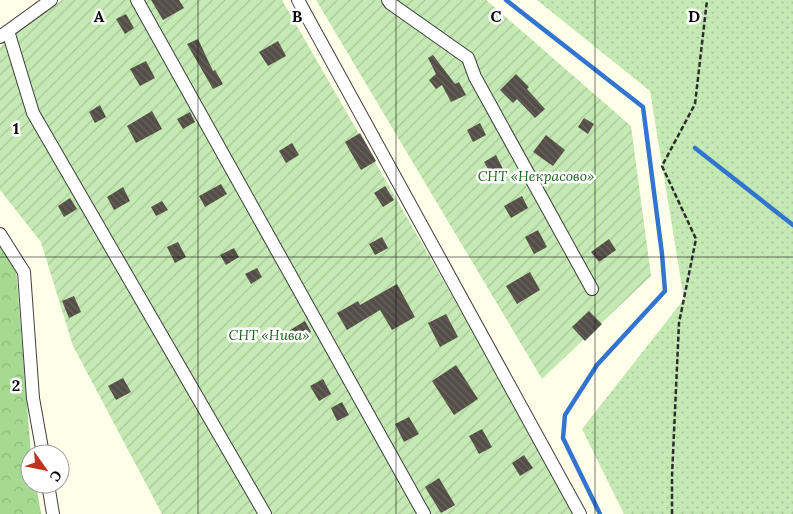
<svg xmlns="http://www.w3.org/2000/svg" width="793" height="514" font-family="Lora,serif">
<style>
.grass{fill:url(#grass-dots)}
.forest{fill:url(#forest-crowns)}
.garden{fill:url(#garden-furrows)}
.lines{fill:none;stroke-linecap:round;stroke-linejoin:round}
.stream{stroke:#3275d0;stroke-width:4.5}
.building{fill:url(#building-back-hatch)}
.street-casing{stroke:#3e3e3e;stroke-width:14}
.path{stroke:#2d2d2d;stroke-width:2.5;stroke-dasharray:5 2.5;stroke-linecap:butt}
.street{stroke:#fff;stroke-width:12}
.grid{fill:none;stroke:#0b0b0b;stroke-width:1;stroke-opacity:0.55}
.labels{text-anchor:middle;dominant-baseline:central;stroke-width:5;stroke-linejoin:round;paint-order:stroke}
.park-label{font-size:14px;font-style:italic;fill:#1d631b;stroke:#fff}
.grid-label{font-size:16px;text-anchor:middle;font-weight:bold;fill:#0b0b0b;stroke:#fff;stroke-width:5;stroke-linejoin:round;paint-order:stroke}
</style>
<defs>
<pattern id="grass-dots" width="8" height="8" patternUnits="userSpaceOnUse" patternTransform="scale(1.25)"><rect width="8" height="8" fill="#c5e9b3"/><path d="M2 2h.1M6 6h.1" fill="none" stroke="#a8c699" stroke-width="1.8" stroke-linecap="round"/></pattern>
<pattern id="forest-crowns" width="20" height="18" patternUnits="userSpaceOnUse" patternTransform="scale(1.25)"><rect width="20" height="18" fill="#a6da92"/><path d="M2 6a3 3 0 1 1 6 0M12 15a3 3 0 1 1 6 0" fill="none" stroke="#8eba7d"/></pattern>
<pattern id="garden-furrows" width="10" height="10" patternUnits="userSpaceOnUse" patternTransform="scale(1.25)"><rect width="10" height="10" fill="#c5e9b3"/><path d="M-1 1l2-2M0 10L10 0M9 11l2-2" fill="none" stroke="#a8c699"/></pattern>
<pattern id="building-back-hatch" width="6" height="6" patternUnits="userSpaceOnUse" patternTransform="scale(1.25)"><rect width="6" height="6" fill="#544e47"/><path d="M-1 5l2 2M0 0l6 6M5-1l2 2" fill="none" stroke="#68635d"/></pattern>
</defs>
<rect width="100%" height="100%" fill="#ffffe9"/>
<path class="grass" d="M537 0H793V514H624L582 429 684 299 650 91Z"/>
<path class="forest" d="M0 244 16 269 31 454 30 484H36L41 514H0Z"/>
<path class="garden" d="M62 0H282L532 435 574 514H162L73 346 41 242 0 190V48L7 39Z
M316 0H486L631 126 651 276 542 379Z"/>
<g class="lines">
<path class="stream" d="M506 0 643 107 662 254 665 291 597 365 565 415 563 438 600 514
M695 148 793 225"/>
</g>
<path class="building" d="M151 0H179L184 8 163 20Z
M126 14 134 28 125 34 116 19Z
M198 39 213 71 215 70 223 84 213 89 187 44Z
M278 41 286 56 268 66 259 52Z
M433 55 455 84 459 82 466 95 451 102 442 85 436 89 429 80 436 74 428 58Z
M146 61 155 78 140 86 130 69Z
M516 74 529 87 527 89 545 109 535 118 517 99 513 103 500 90Z
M100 105 106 117 95 123 89 112Z
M152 111 162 129 136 143 127 126Z
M190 112 195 122 183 129 177 119Z
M584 118 594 124 588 134 578 127Z
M480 123 486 135 473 142 467 130Z
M360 133 376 161 361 170 345 142Z
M546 135 565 150 553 166 533 152Z
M292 143 299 155 286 163 279 151Z
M496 155 505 173 494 179 484 162Z
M221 184 227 194 205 207 199 196Z
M385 186 394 200 383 207 374 193Z
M123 187 130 201 114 210 107 197Z
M522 196 528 208 511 218 504 206Z
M70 198 77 209 64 217 58 206Z
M162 201 168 210 156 216 151 207Z
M538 230 547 247 534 254 525 237Z
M382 237 388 248 375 255 369 244Z
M609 239 616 250 599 262 591 252Z
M178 242 186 257 175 263 167 247Z
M234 248 239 257 226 265 220 255Z
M257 268 262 277 251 284 245 274Z
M530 272 540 290 517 304 506 286Z
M397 284 415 317 392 330 380 310 347 330 337 313 358 301 360 305Z
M74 296 81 312 69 318 62 301Z
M589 311 602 324 585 341 572 327Z
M446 314 458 337 440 347 428 323Z
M305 321 311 332 296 341 290 330Z
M456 365 478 399 454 415 432 381Z
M123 378 131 392 116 400 108 386Z
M323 379 331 394 319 401 310 386Z
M342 402 349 415 337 421 331 408Z
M409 417 419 434 404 442 395 424Z
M482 429 492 447 479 454 469 436Z
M524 455 533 468 520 476 512 463Z
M439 478 455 505 441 513 425 487Z"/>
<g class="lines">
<defs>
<path id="street" d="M137 0 424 514
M298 0 580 514
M388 0 390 3 468 58 475 77 592 289
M8 31 33 113 265 514
M0 37 51 0
M0 234 24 272 33 398 43 454
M48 484 53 514"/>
</defs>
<use href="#street" class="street-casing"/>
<path class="path" d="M672 514V476L679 323 696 239 662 166 695 104 707 0"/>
<use href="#street" class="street"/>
</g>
<path class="grid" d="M198 0V514M396 0V514M595 0V514M0 257H793"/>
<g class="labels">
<g class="park-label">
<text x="536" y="176">СНТ «Некрасово»</text>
<text x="269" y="335">СНТ «Нива»</text>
</g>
</g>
<g class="grid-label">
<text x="99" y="22">A</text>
<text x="297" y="22">B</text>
<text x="496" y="22">C</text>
<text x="694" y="22">D</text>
<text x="16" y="134">1</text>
<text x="16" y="391">2</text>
</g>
<g transform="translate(45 469) rotate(123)"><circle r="24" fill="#ffffff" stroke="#9d9d9d"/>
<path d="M0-4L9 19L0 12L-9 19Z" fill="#bd3521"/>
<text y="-8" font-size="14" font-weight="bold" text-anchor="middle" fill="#0b0b0b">С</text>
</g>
</svg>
